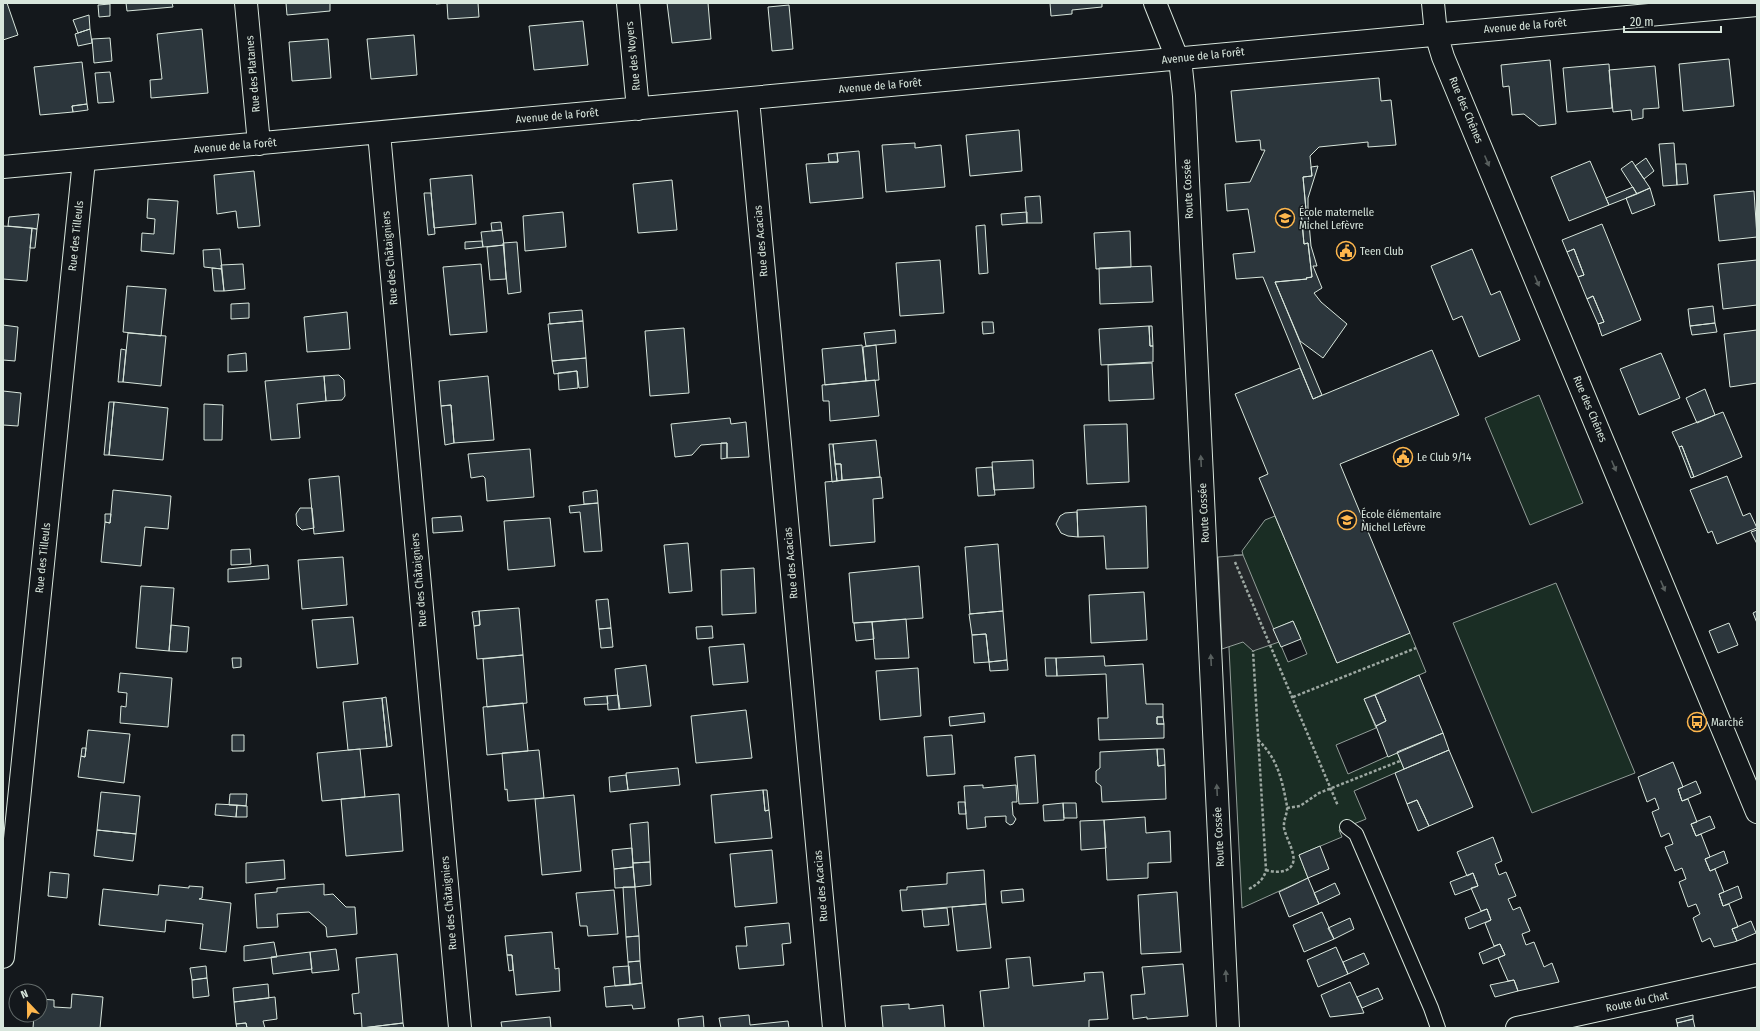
<svg xmlns="http://www.w3.org/2000/svg" width="1760" height="1031" font-family="'Fira Sans Condensed',sans-serif">
<style>
.green{fill:#1a2d24;stroke:#939e99;fill-rule:evenodd}
.parking{fill:#24282b;stroke:#939e99}
.building{fill:#2c363c;stroke:#d8e6dc}
.lines{fill:none;stroke-linecap:round;stroke-linejoin:round}
.lane-casing{stroke:#d8e6dc;stroke-width:16}
.street-casing{stroke:#d8e6dc;stroke-width:24}
.path{stroke:#9da8a2;stroke-width:2.5;stroke-dasharray:3 2;stroke-linecap:butt}
.lane{stroke:#14181c;stroke-width:14}
.street{stroke:#14181c;stroke-width:22}
.oneway{fill:#59605f}
.labels{text-anchor:middle;dominant-baseline:central;stroke-width:3;stroke-linejoin:round;paint-order:stroke}
.street-label{font-size:11px;fill:#d8e6dc;stroke:#14181c}
.poi-label{font-size:11px;fill:#d8e6dc;stroke:#14181c;text-anchor:start}
</style>
<rect width="100%" height="100%" fill="#14181c"/>
<path class="green" d="M1539 395 1583 503 1530 525 1485 418Z
M1275 516 1337 663 1410 633 1426 672 1364 699 1376 728 1336 745 1348 774 1397 752 1404 769 1354 791 1366 819 1339 830 1342 837 1299 855 1308 878 1242 908 1229 648 1234 555H1243L1242 551 1265 520ZM1293 621 1307 654 1288 662 1274 629Z
M1556 583 1635 773 1532 813 1453 623Z"/>
<path class="parking" d="M1243 555 1279 642 1253 651 1243 642 1222 649 1218 557Z"/>
<path class="building" d="M3 3H7L18 35 3 40Z
M126 3H172L173 7 127 11Z
M286 3H330V11L287 15Z
M436 3H478L479 17 448 19 447 3 436 4Z
M667 3H708L711 39 672 43Z
M1050 3H1102V7L1072 10V14L1051 16Z
M110 4V16L99 17 98 5Z
M789 5 793 49 772 51 768 7Z
M89 15 90 29 78 33 73 20Z
M583 21 588 65 534 70 529 26Z
M90 29 92 43 78 46 75 34Z
M202 29 208 93 151 98 150 80 162 79 157 34Z
M414 35 417 75 371 79 367 39Z
M110 38 112 61 94 63 92 39Z
M328 39 331 78 292 81 289 42Z
M1729 59 1734 106 1683 111 1679 64Z
M1550 60 1556 124 1539 126 1524 114 1512 115 1509 86 1503 87 1501 65Z
M82 62 87 104 72 106 73 112 40 115 34 67Z
M1609 64 1612 108 1567 112 1563 68Z
M1655 66 1659 108 1643 109V118L1632 120 1631 110 1613 112 1609 70Z
M110 72 114 102 98 103 95 73Z
M1379 78 1381 101 1391 100 1396 145 1368 147V142L1319 147 1310 156 1312 176 1303 177 1306 210 1301 211 1304 244 1308 243 1312 277 1306 278 1307 279 1275 282 1322 395 1313 399 1263 277 1236 279 1233 254 1255 252 1248 209 1227 211 1225 184 1250 182 1265 150H1261L1260 140 1236 142 1231 91Z
M87 104 88 110 73 112 72 106Z
M1019 130 1022 171 970 176 966 135Z
M915 143V148L941 145 945 187 886 192 882 145Z
M1674 143 1677 185 1663 186 1659 144Z
M859 151 863 198 810 203 806 164 838 162 837 153Z
M837 153 838 162H829L828 154Z
M1646 158 1654 171 1644 179 1635 166Z
M1590 161 1609 205 1569 221 1551 177Z
M1632 161 1650 188 1637 194 1621 169Z
M1676 164H1686L1688 184 1677 185Z
M1318 166 1308 198V212L1311 246 1317 266H1313L1322 288 1314 293 1321 302 1347 324 1323 358 1300 341 1275 282 1307 279 1306 278 1312 277 1308 243 1304 244 1301 211 1306 210 1303 177 1312 176 1311 167Z
M254 171 260 226 238 228 236 211 217 214 214 175Z
M472 175 476 224 434 228 430 179Z
M672 180 677 230 638 233 633 184Z
M1633 187 1637 194 1609 205 1606 198Z
M1650 188 1655 205 1632 214 1626 198Z
M1754 191 1757 237 1719 241 1714 195Z
M424 193H431L435 234 428 235Z
M1040 196 1042 223H1027L1025 197Z
M148 199 178 201 174 254 141 251 142 233 154 234 155 219 147 218Z
M563 212 566 247 525 251 523 216Z
M1027 212V223L1002 225 1001 214Z
M39 214 37 229 8 226 9 217Z
M501 222 502 230 492 231 491 223Z
M1602 224 1641 320 1602 336 1598 324 1604 322 1593 296 1587 299 1578 277 1584 275 1574 249 1567 252 1562 240Z
M985 225 988 273 979 274 976 226Z
M3 226 32 228 27 281 3 279Z
M32 228 37 229 35 248H30Z
M502 230 504 245 483 247 481 232Z
M1130 231 1131 267 1096 269 1094 233Z
M482 241 483 247 465 249V242Z
M517 242 521 292 508 294 503 243Z
M504 245 506 279 490 280 487 247Z
M220 249 222 269 204 267 203 250Z
M1472 249 1491 295 1500 291 1520 340 1479 357 1462 316 1453 320 1431 266Z
M1574 249 1584 275 1578 277 1567 252Z
M940 260 944 313 900 316 896 263Z
M1757 260V305L1723 309 1718 264Z
M243 264 245 289 224 291 221 265Z
M481 264 487 332 450 335 443 267Z
M1151 266 1153 302 1100 304 1099 268Z
M212 268 222 269 224 291H214Z
M127 286 166 289 161 336 123 332Z
M1593 296 1604 322 1598 324 1587 299Z
M249 303V318L231 319V304Z
M1713 306 1715 323 1690 326 1688 309Z
M582 310 583 321 550 324 549 313Z
M347 312 350 349 307 352 304 317Z
M583 321 586 358 552 361 548 324Z
M982 322H993L994 333 983 334Z
M1715 323 1717 332 1692 335 1690 326Z
M3 325 18 327 15 361 3 360Z
M1149 326 1150 346H1153V362L1101 365 1099 329Z
M1149 326H1152L1153 346H1150Z
M684 328 689 393 650 396 645 331Z
M895 330 896 343 866 346 864 333Z
M1757 330V383L1730 387 1724 334Z
M128 333 166 336 161 386 123 382Z
M862 345 866 381 825 385 822 349Z
M876 345 879 380 866 381 863 347Z
M121 349 126 350 123 382H118Z
M1432 350 1459 415 1340 464 1410 633 1337 663 1259 478 1268 474 1235 394 1300 368 1313 399Z
M246 353 247 371 228 372V355Z
M1661 353 1680 398 1639 415 1620 369Z
M586 358 588 387 579 388 577 371 554 374 552 361Z
M1152 363 1154 399 1109 401 1108 365Z
M577 371 578 388 559 390 558 373Z
M339 375 344 380 345 396 342 400 326 401 324 376Z
M324 376 326 401 297 404 300 438 271 440 265 381Z
M488 376 494 440 454 443 451 405 441 406 439 381Z
M875 380 879 416 830 421 829 401H823L822 385Z
M1705 389 1715 415 1697 423 1686 398Z
M3 391 21 393 18 426 3 425Z
M109 402H114L109 455H104Z
M114 402 168 408 163 460 109 455Z
M204 404 223 405 222 440H204Z
M451 405 454 443 445 445 441 406Z
M1723 412 1742 457 1694 477 1682 446 1679 447 1672 432Z
M730 418 731 424 746 422 749 457 727 458V443L701 445 692 455 675 457 671 424Z
M1127 424 1129 482 1087 484 1084 425Z
M876 440 880 477 842 480 841 464H835L833 444Z
M721 443H727V458L721 459Z
M829 444H833L837 481 832 482Z
M1682 446 1694 477 1691 478 1679 447Z
M530 449 534 497 487 501 485 478 483 476 471 478 468 454Z
M1033 460 1034 488 994 490 992 462Z
M835 464H841L842 480 837 481Z
M992 467 995 495 978 496 976 468Z
M339 476 344 531 314 534 309 479Z
M1727 476 1743 516 1750 513 1757 528 1717 544 1712 531 1708 533 1690 490Z
M881 477 883 498 873 499 875 542 830 546 825 482Z
M113 490 171 496 168 529 145 527 141 566 101 562 105 522 110 523Z
M597 490 598 503 584 504 583 492Z
M598 503 602 551 584 552 580 512 570 513 569 506Z
M1146 506 1148 568 1106 569 1104 536 1078 537 1077 510Z
M300 508H312L314 528 302 530 297 525 296 514Z
M1077 512 1078 537 1068 536 1061 533 1056 524 1060 516 1065 513Z
M105 514H111L110 523 105 522Z
M461 516 463 531 433 533 432 518Z
M550 518 555 566 508 570 504 521Z
M1757 530V544L1751 532Z
M688 543 692 591 669 593 664 545Z
M998 544 1003 611 970 614 965 547Z
M250 549 251 564 231 565V550Z
M343 557 347 605 302 609 298 560Z
M268 565 269 579 228 582V569Z
M919 566 923 618 853 623 849 573Z
M754 568 756 613 722 615 721 570Z
M141 586 174 588 169 651 136 648Z
M1144 592 1147 640 1091 643 1089 595Z
M608 599 611 628 599 629 596 600Z
M519 608 523 655 477 659 474 626 480 625 479 611Z
M479 611 480 625 474 626 472 612Z
M1003 611 1007 660 989 662 986 634 972 635 969 614Z
M1757 611V623L1753 613Z
M353 617 358 664 317 668 312 620Z
M906 619 909 658 875 659 872 622Z
M1293 621 1301 639 1281 647 1273 629Z
M872 622 874 639 856 641 854 623Z
M1729 623 1738 645 1718 653 1709 631Z
M171 625 189 627 187 652 169 651Z
M712 626 713 638 697 639 696 627Z
M611 628 613 647 601 648 599 629Z
M986 634 989 662 974 663 972 635Z
M744 644 748 682 713 685 709 647Z
M523 655 527 703 487 707 483 659Z
M1104 656 1105 666 1143 664 1146 704H1163V717H1157V724H1164V738L1099 740 1098 718H1108L1106 674 1057 676 1056 658Z
M232 658H241V667L233 668Z
M1045 658H1056L1057 676H1046Z
M1007 660 1008 670 990 671 989 662Z
M646 665 651 706 619 709 615 669Z
M918 668 921 716 880 720 876 671Z
M120 673 172 678 168 727 120 723 121 706 126 707 127 693 118 692Z
M1419 675 1443 733 1388 757 1376 726 1386 721 1375 695Z
M618 695 620 709 608 710 607 696Z
M1375 695 1386 721 1376 726 1364 699Z
M607 696 608 704 585 705 584 698Z
M386 697 392 746 387 747 382 698Z
M382 698 387 747 348 750 343 702Z
M523 703 528 751 487 755 483 707Z
M746 710 752 758 696 763 691 716Z
M984 713 985 722 950 726 949 717Z
M1157 717H1163L1164 724H1157Z
M88 730 130 734 124 783 78 777 81 756 85 757Z
M1443 733 1449 750 1404 769 1397 752Z
M232 735H244V751H232Z
M952 735 955 774 927 776 924 737Z
M82 748H86L85 757 81 756Z
M360 749 365 797 322 801 317 753Z
M1157 749H1164L1165 765 1158 766Z
M1157 749 1158 766 1165 765 1166 799 1102 802 1101 786 1096 782V771L1100 768V752Z
M539 750 544 798 508 801 507 789 505 790 502 753Z
M1449 750 1473 807 1429 826 1417 800 1407 804 1395 773Z
M1035 755 1038 803 1019 804 1015 757Z
M1673 762 1683 787 1678 789 1682 801 1688 799 1697 822 1691 824 1696 836 1701 834 1710 857 1705 859 1710 871 1715 869 1724 892 1719 894 1723 906 1729 904 1738 927 1732 929 1737 941 1734 942 1714 947 1710 938 1702 942 1693 918 1700 914 1696 904 1688 907 1679 882 1686 879 1682 868 1675 871 1665 847 1673 844 1669 833 1661 837 1652 812 1659 809 1655 798 1647 802 1638 777Z
M678 768 680 785 628 790 626 773Z
M626 775 628 790 610 792 609 777Z
M1696 781 1701 793 1682 801 1678 789Z
M983 785V788L1016 785 1017 802H1012L1013 815 1016 819 1013 824 1010 825 1006 822V816L985 817 986 827 967 829 964 786Z
M763 790H767L769 810 765 811Z
M763 790 765 811 769 810 772 838 715 843 711 795Z
M101 792 140 796 136 834 97 830Z
M230 794H247L246 806 229 805Z
M399 794 403 851 346 856 341 799Z
M574 795 581 871 542 875 535 799Z
M1417 800 1429 826 1418 831 1407 804Z
M958 802H965L966 814H959Z
M1063 803 1064 820 1044 821 1043 805Z
M1063 803H1076L1077 818H1064Z
M216 804 237 805 236 817 215 815Z
M237 805 247 806V817H236Z
M1710 816 1715 828 1696 836 1691 824Z
M1145 817 1146 833 1170 831 1171 862 1148 863V878L1107 880 1104 820Z
M1104 820 1106 848 1081 850 1080 821Z
M648 822 650 862 633 863 630 824Z
M97 830 136 834 133 861 94 856Z
M1493 837 1502 861 1495 864 1499 875 1506 872 1516 896 1508 899 1513 910 1520 907 1530 931 1522 934 1526 945 1534 942 1544 967 1552 963 1559 982 1518 991 1514 980 1508 981 1498 958 1505 955 1500 944 1494 946 1485 923 1491 920 1487 909 1481 911 1471 888 1478 886 1473 873 1467 876 1457 852Z
M1320 846 1329 869 1308 878 1299 855Z
M632 848 633 867 614 869 612 850Z
M772 850 777 903 735 907 730 854Z
M1724 851 1728 863 1710 871 1705 859Z
M284 860 285 879 246 883V863Z
M650 862 651 885 635 887 633 863Z
M633 867 635 887 615 888 614 869Z
M984 870 986 904 902 911 900 890H907V887L947 884V873Z
M50 872 69 874 67 898 48 896Z
M1473 873 1478 886 1455 895 1450 882Z
M1308 878 1319 904 1289 917 1279 892Z
M1335 883 1340 894 1319 904 1314 893Z
M324 884V895L333 894 346 907H355L357 934 327 937 326 927 309 912 277 914 278 927 257 928 255 894 277 892V888Z
M159 885 189 888V886L203 887 202 898 199 899 231 903 226 952 200 949 203 924 166 920 165 932 99 925 103 889 158 895Z
M1738 886 1742 898 1723 906 1719 894Z
M623 887H635L639 936 626 937Z
M1023 889 1024 901 1002 903 1001 891Z
M614 890 618 934 588 936 587 926H580L576 893Z
M1177 892 1181 952 1141 954 1138 895Z
M986 904 991 948 957 951 952 907Z
M947 908 949 925 924 927 922 910Z
M1487 909 1491 920 1469 929 1465 918Z
M1322 912 1334 939 1304 952 1293 925Z
M1350 918 1354 929 1334 939 1328 928Z
M1751 921 1756 933 1737 941 1732 929Z
M789 923 791 943 782 944 784 965 739 969 736 946H747L745 927Z
M552 932 555 969 559 968 560 991 516 995 512 955H507L505 936Z
M639 936 640 961 628 962 626 937Z
M274 942 277 957 244 961V946Z
M1500 944 1505 955 1483 964 1479 953Z
M1336 947 1348 974 1318 987 1307 960Z
M336 949 339 970 312 973 310 952Z
M310 952 312 969 273 974 271 957Z
M1364 953 1369 964 1348 974 1343 962Z
M397 954 403 1023 362 1028 361 1013 354 1014 352 994 359 993 356 958Z
M507 955H512L513 970 509 971Z
M1030 957 1033 986 1085 981 1084 973 1103 972 1108 1019 1089 1020V1028H984L980 991 1009 988 1006 959Z
M640 961 642 983 630 985 628 962Z
M1183 964 1188 1016 1147 1019V1017L1133 1019 1131 995 1145 994 1142 967Z
M206 966 207 978 192 980 190 968Z
M629 966 630 985 615 986 613 967Z
M207 978 209 996 193 998 192 980Z
M1514 980 1518 991 1495 997 1490 985Z
M1350 982 1364 1013 1330 1017 1321 995Z
M642 983 645 1008 633 1009 632 1005 606 1007 604 987Z
M268 984 269 998 234 1002 233 988Z
M1378 988 1383 999 1362 1008 1357 997Z
M72 994 103 997 100 1028H33L34 1015H40V999L54 1000V1007L71 1008Z
M275 997 277 1019 263 1021 265 1028H247L246 1023 236 1024 234 1002Z
M909 1004V1009L943 1005 945 1028H883L881 1006Z
M749 1015 750 1025 788 1021 789 1028H721L719 1018Z
M1693 1015V1019L1677 1023 1676 1019Z
M703 1016 704 1028H679L678 1019Z
M550 1017 551 1028H502L501 1022Z
M1693 1019 1695 1028H1678L1677 1023Z
M246 1023 247 1028H237L236 1024Z
M403 1023 404 1028H362Z"/>
<g class="lines">
<defs>
<path id="lane" d="M1347 827 1356 834 1431 1008 1438 1028"/>
<path id="street" d="M246 3 259 144
M628 3 638 109
M1155 3 1181 68 1184 96 1228 1028
M1433 3 1436 34 1443 57 1757 812
M748 99 834 1028
M379 133 460 1028
M3 167 1757 5
M3 957 84 160
M1517 1028 1757 975"/>
</defs>
<use href="#lane" class="lane-casing"/>
<use href="#street" class="street-casing"/>
<path class="path" d="M1235 562 1338 806
M1293 697 1416 648
M1258 740C1278 759 1282 780 1287 806 1288 813 1283 820 1284 828 1286 837 1291 845 1293 854 1297 872 1279 874 1266 870
M1287 808 1300 806 1319 793 1400 761
M1249 889C1258 884 1264 879 1266 870L1253 651"/>
<use href="#lane" class="lane"/>
<use href="#street" class="street"/>
</g>
<defs><path id="oneway-solid" d="M-6-.8H1V-3.2L6.5 0L1 3.2V.8H-6Z"/></defs>
<g class="oneway">
<use href="#oneway-solid" transform="translate(1487 161) rotate(67)"/>
<use href="#oneway-solid" transform="translate(1537 281) rotate(67)"/>
<use href="#oneway-solid" transform="translate(1201 461) rotate(-93)"/>
<use href="#oneway-solid" transform="translate(1614 466) rotate(67)"/>
<use href="#oneway-solid" transform="translate(1663 586) rotate(67)"/>
<use href="#oneway-solid" transform="translate(1211 660) rotate(-93)"/>
<use href="#oneway-solid" transform="translate(1217 790) rotate(-93)"/>
<use href="#oneway-solid" transform="translate(1226 976) rotate(-93)"/>
</g>
<defs>
<symbol id="school-ring" viewBox="-11 -11 22 22"><circle r="9.5" fill="#14181c" stroke="#ffb74d" stroke-width="1.5"/><path d="M0-5L7-2L0 1L-7-2ZM-4 1L0 2.5L4 1V4Q0 6-4 4Z" fill="#ffb74d"/></symbol>
<symbol id="civic-ring" viewBox="-11 -11 22 22"><circle r="9.5" fill="#14181c" stroke="#ffb74d" stroke-width="1.5"/><path d="M-.6-6.5H3V-4.5H.6V-3L4-1V1h2V6H-6V1h2V-1L-.6-3ZM-1.2 2.5V6h2.4V2.5Z" fill="#ffb74d"/></symbol>
<symbol id="bus-ring" viewBox="-11 -11 22 22"><circle r="9.5" fill="#14181c" stroke="#ffb74d" stroke-width="1.5"/><path d="M-5-6H5V4H4V6H2V4H-2V6H-4V4H-5ZM-3.5-4V0h7V-4ZM-3.5 1.2v1.5H-2V1.2ZM2 1.2v1.5H3.5V1.2Z" fill="#ffb74d"/></symbol>
</defs>
<g fill-rule="evenodd">
<use href="#school-ring" x="1274" y="207" width="22" height="22"/>
<use href="#civic-ring" x="1335" y="240" width="22" height="22"/>
<use href="#civic-ring" x="1392" y="446" width="22" height="22"/>
<use href="#school-ring" x="1336" y="509" width="22" height="22"/>
<use href="#bus-ring" x="1686" y="711" width="22" height="22"/>
</g>
<g class="labels">
<g class="street-label">
<text transform="translate(1525 26) rotate(-5)">Avenue de la Forêt</text>
<text transform="translate(633 56) rotate(-96)">Rue des Noyers</text>
<text transform="translate(1203 56) rotate(-6)">Avenue de la Forêt</text>
<text transform="translate(253 74) rotate(-95)">Rue des Platanes</text>
<text transform="translate(880 86) rotate(-5)">Avenue de la Forêt</text>
<text transform="translate(1466 110) rotate(67)">Rue des Chênes</text>
<text transform="translate(557 116) rotate(-5)">Avenue de la Forêt</text>
<text transform="translate(235 146) rotate(-5)">Avenue de la Forêt</text>
<text transform="translate(1188 189) rotate(-93)">Route Cossée</text>
<text transform="translate(76 236) rotate(-84)">Rue des Tilleuls</text>
<text transform="translate(761 241) rotate(-95)">Rue des Acacias</text>
<text transform="translate(390 258) rotate(-95)">Rue des Châtaigniers</text>
<text transform="translate(1590 409) rotate(67)">Rue des Chênes</text>
<text transform="translate(1204 513) rotate(-93)">Route Cossée</text>
<text transform="translate(43 558) rotate(-84)">Rue des Tilleuls</text>
<text transform="translate(791 563) rotate(-95)">Rue des Acacias</text>
<text transform="translate(419 580) rotate(-95)">Rue des Châtaigniers</text>
<text transform="translate(1219 837) rotate(-93)">Route Cossée</text>
<text transform="translate(821 886) rotate(-95)">Rue des Acacias</text>
<text transform="translate(449 903) rotate(-95)">Rue des Châtaigniers</text>
<text transform="translate(1637 1002) rotate(-12)">Route du Chat</text>
</g>
<g class="poi-label">
<text x="1299" y="212">École maternelle<tspan x="1299" dy="13">Michel Lefèvre</tspan></text>
<text x="1360" y="251">Teen Club</text>
<text x="1417" y="457">Le Club 9/14</text>
<text x="1361" y="514">École élémentaire<tspan x="1361" dy="13">Michel Lefèvre</tspan></text>
<text x="1711" y="722">Marché</text>
</g>
</g>
<rect width="1760" height="1031" fill="none" stroke="#d8e6dc" stroke-width="8"/>
<g transform="translate(28 1003) rotate(338)"><circle r="19" fill="#14181c" stroke="#626a69"/>
<path d="M0-3L7 15L0 10L-7 15Z" fill="#ffb74d"/>
<text y="-6" font-size="11" font-weight="bold" text-anchor="middle" fill="#d8e6dc">N</text>
</g>
<path d="M1624 26v6h97v-6" fill="none" stroke="#d8e6dc" stroke-width="2"/>
<text x="1630" y="26" font-size="12" fill="#d8e6dc" stroke="#14181c" stroke-width="3" paint-order="stroke">20 m</text>
</svg>
